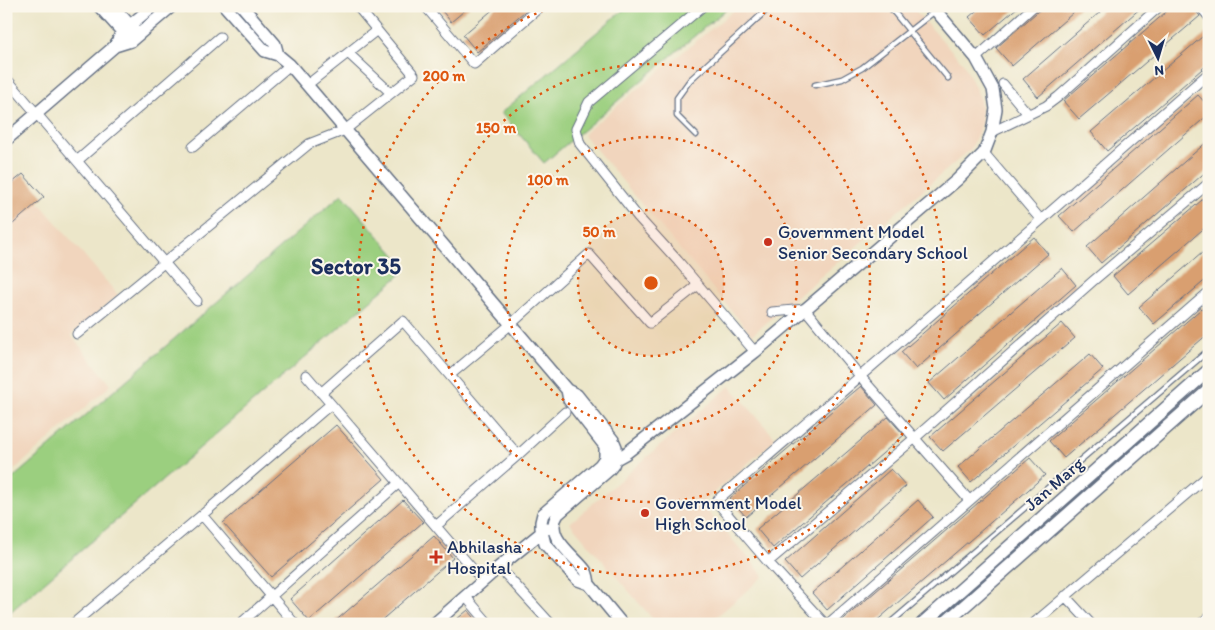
<svg xmlns="http://www.w3.org/2000/svg" width="1215" height="630" font-family="Itim,sans-serif">
<style>
.built{fill:#f1d5bd}
.green{fill:#9bcf7f;stroke:#5b7f6e}
.building{fill:#d99f70}
.lines{fill:none;stroke-linecap:round;stroke-linejoin:round}
.service-casing{stroke:#646f83;stroke-width:7}
.minor-casing{stroke:#646f83;stroke-width:11}
.tertiary-casing{stroke:#646f83;stroke-width:14}
.secondary-casing{stroke:#646f83;stroke-width:15}
.service{stroke:#fff;stroke-width:4.5}
.minor{stroke:#fff;stroke-width:9}
.tertiary{stroke:#fff;stroke-width:11}
.secondary{stroke:#fff;stroke-width:12}
.ring{fill:none;stroke:#de5710;stroke-width:2.5;stroke-dasharray:2.5 5}
.poi-dot{fill:#c8321e;stroke:#fbf7ec;stroke-width:2}
.labels{text-anchor:middle;dominant-baseline:central;stroke-width:4;stroke-linejoin:round;paint-order:stroke}
.poi-label{font-size:18px;fill:#1b2f5e;stroke:#fbf7ec;text-anchor:start}
.street-label{font-size:18px;fill:#1b2f5e;stroke:#fbf7ec}
.district-label{font-size:22px;font-weight:bold;fill:#1b2f5e;stroke:#fbf7ec}
.centre{fill:#de5710;stroke:#fbf7ec;stroke-width:2.5}
.ring-label{font-size:15px;text-anchor:middle;font-weight:bold;fill:#de5710;stroke:#fbf7ec;stroke-width:4;stroke-linejoin:round;paint-order:stroke}
</style>
<rect width="100%" height="100%" fill="#fbf7ec"/>
<filter id="ink" filterUnits="userSpaceOnUse"><feTurbulence type="fractalNoise" baseFrequency=".02" numOctaves="2"/><feDisplacementMap in="SourceGraphic" scale="10" xChannelSelector="R" yChannelSelector="G"/><feConvolveMatrix kernelMatrix="1 2 1 2 8 2 1 2 1" color-interpolation-filters="sRGB"/></filter>
<filter id="wash" filterUnits="userSpaceOnUse"><feTurbulence type="fractalNoise" baseFrequency=".0096" numOctaves="4" result="noise"/><feDisplacementMap in="SourceGraphic" scale="20" xChannelSelector="R" yChannelSelector="G"/><feGaussianBlur stdDeviation="1.12" result="paint"/><feColorMatrix in="noise" values="0 0 0 0 0 0 0 0 0 0 0 0 0 0 0 0 0 1.4 0 .05"/><feComposite in="paint" operator="in"/></filter>
<g filter="url(#wash)">
<rect width="100%" height="100%" fill="#ece6c9"/>
<path class="built" d="M739 6H911L964 64 980 98 982 124 971 149 752 335 583 134Z
M12 171 118 295 71 335 111 385 6 477V176Z
M730 386 776 439 701 504 764 576 708 624H657L570 523Z"/>
<path class="green" d="M628 6H730L544 163 501 113Z
M342 194 407 269 9 613 6 609V484Z"/>
<g id="blocks">
<path class="building" d="M438 6H470L451 22Z
M497 6H531L477 52 463 35Z
M982 6H1019L985 35 969 17Z
M1044 6H1081L1012 66 996 48Z
M1107 6H1143L1038 97 1023 79Z
M1173 6H1191L1200 16 1079 119 1063 101Z
M1209 31V63L1107 151 1091 132Z
M1198 95 1209 107V114L1074 232 1059 216Z
M1209 140V169L1101 263 1087 247Z
M23 174 44 197 6 230V188Z
M1209 194V224L1128 294 1113 276Z
M1034 237 1048 254 916 369 901 352Z
M1209 247V277L1154 324 1139 307Z
M1062 268 1076 285 944 400 929 383Z
M1209 302V333L1064 458 1049 441Z
M1062 323 1075 338 943 451 930 437Z
M1090 354 1103 369 971 482 958 467Z
M861 386 877 405 746 517 730 498Z
M888 417 904 435 773 548 757 529Z
M336 425 384 479 271 577 223 523Z
M1030 458 1045 475 1028 490 873 624H838Z
M891 469 906 486 800 579 785 562Z
M403 500 423 522 309 621 290 599Z
M918 500 933 517 827 610 812 593Z
M434 536 453 558 437 572 377 624H332Z
M468 610 480 624H451Z"/>
</g>
</g>
<g filter="url(#ink)">
<use href="#blocks" fill-opacity="0" stroke="#646f83" stroke-width="1"/>
<g class="lines">
<defs>
<path id="service" d="M889 6 948 78
M815 85 842 79 862 68 935 11
M696 135 677 116V98L690 80 771 6
M889 624 1209 350"/>
<path id="minor" d="M425 6 474 64 541 6
M703 6 589 102 576 129 580 144 638 217 678 261 755 352
M1200 6 1209 17
M348 53 391 93
M976 58 1034 6
M6 78 197 301
M1003 84 1028 114
M307 85 377 30
M992 132 1046 106 1058 97 1160 6
M193 147 290 65
M984 153 1041 220
M77 161 220 37
M772 312 805 309 860 376 969 500
M77 334 309 144 345 130 414 75 357 6
M306 375 483 581
M450 375 510 325 589 254 650 323 698 285
M321 393 403 321 518 455 436 526
M518 455 565 412
M202 515 295 624
M768 562 915 438 1093 281 1209 183
M499 567 551 624
M465 596 489 624
M1065 596 1091 624
M73 624 202 515 331 404
M240 624 399 483
M825 624 768 562 716 501 1041 220 1209 73
M828 624 1209 292
M1033 624 1209 475
M1201 624 1209 617"/>
<path id="tertiary" d="M99 6 126 36
M113 6 135 31
M225 6 265 51 278 55 290 65 567 390 577 395 613 440 616 447V457L613 465 609 470 558 514C543 536 573 554 585 570 588 574 588 579 589 584
M242 6 275 44 278 55
M115 46 131 41 172 6
M6 140 115 46 122 32 153 6
M567 390 569 400 605 446V458L600 465 543 514 541 522V528L545 544 578 580 589 584 622 624
M605 458 616 459 625 454 755 352 957 180 984 153 992 132 996 109 993 89 976 58 932 6
M434 624 499 567 547 528"/>
<path id="secondary" d="M922 624 1209 370
M944 624 1209 390"/>
</defs>
<use href="#service" class="service-casing"/>
<use href="#minor" class="minor-casing"/>
<use href="#tertiary" class="tertiary-casing"/>
<use href="#secondary" class="secondary-casing"/>
<use href="#service" class="service"/>
<use href="#minor" class="minor"/>
<use href="#tertiary" class="tertiary"/>
<use href="#secondary" class="secondary"/>
</g>
</g>
<circle cx="651" cy="283" r="73" fill="#de5710" fill-opacity=".12"/>
<g class="ring">
<circle cx="651" cy="283" r="73"/>
<circle cx="651" cy="283" r="146"/>
<circle cx="651" cy="283" r="219"/>
<path d="M749 7A293 293 0 1 1 553 7"/>
</g>
<g class="poi-dot">
<circle cx="768" cy="242" r="5"/>
<circle cx="645" cy="513" r="5"/>
<path d="M433.5 549.5h5v5h5v5h-5v5h-5v-5h-5v-5h5z"/>
</g>
<g class="labels">
<g class="poi-label">
<text x="778" y="232">Government Model<tspan x="778" dy="21">Senior Secondary School</tspan></text>
<text x="655" y="503">Government Model<tspan x="655" dy="21">High School</tspan></text>
<text x="447" y="547">Abhilasha<tspan x="447" dy="21">Hospital</tspan></text>
</g>
<g class="street-label">
<text transform="translate(1054 484) rotate(-41)">Jan Marg</text>
</g>
<g class="district-label">
<text x="356" y="266">Sector 35</text>
</g>
</g>
<circle cx="651" cy="283" r="8" class="centre"/>
<g class="ring-label">
<text x="444" y="81">200 m</text>
<text x="496" y="133">150 m</text>
<text x="548" y="185">100 m</text>
<text x="599" y="237">50 m</text>
</g>
<rect width="1215" height="630" fill="none" stroke="#fbf7ec" stroke-width="25"/>
<g transform="translate(1158 58) rotate(175)" stroke="#fbf7ec" stroke-width="4" paint-order="stroke">
<path d="M0-4L9 19L0 12L-9 19Z" fill="#1b2f5e"/>
<text y="-8" font-size="14" font-weight="bold" text-anchor="middle" fill="#1b2f5e">N</text>
</g>
</svg>
